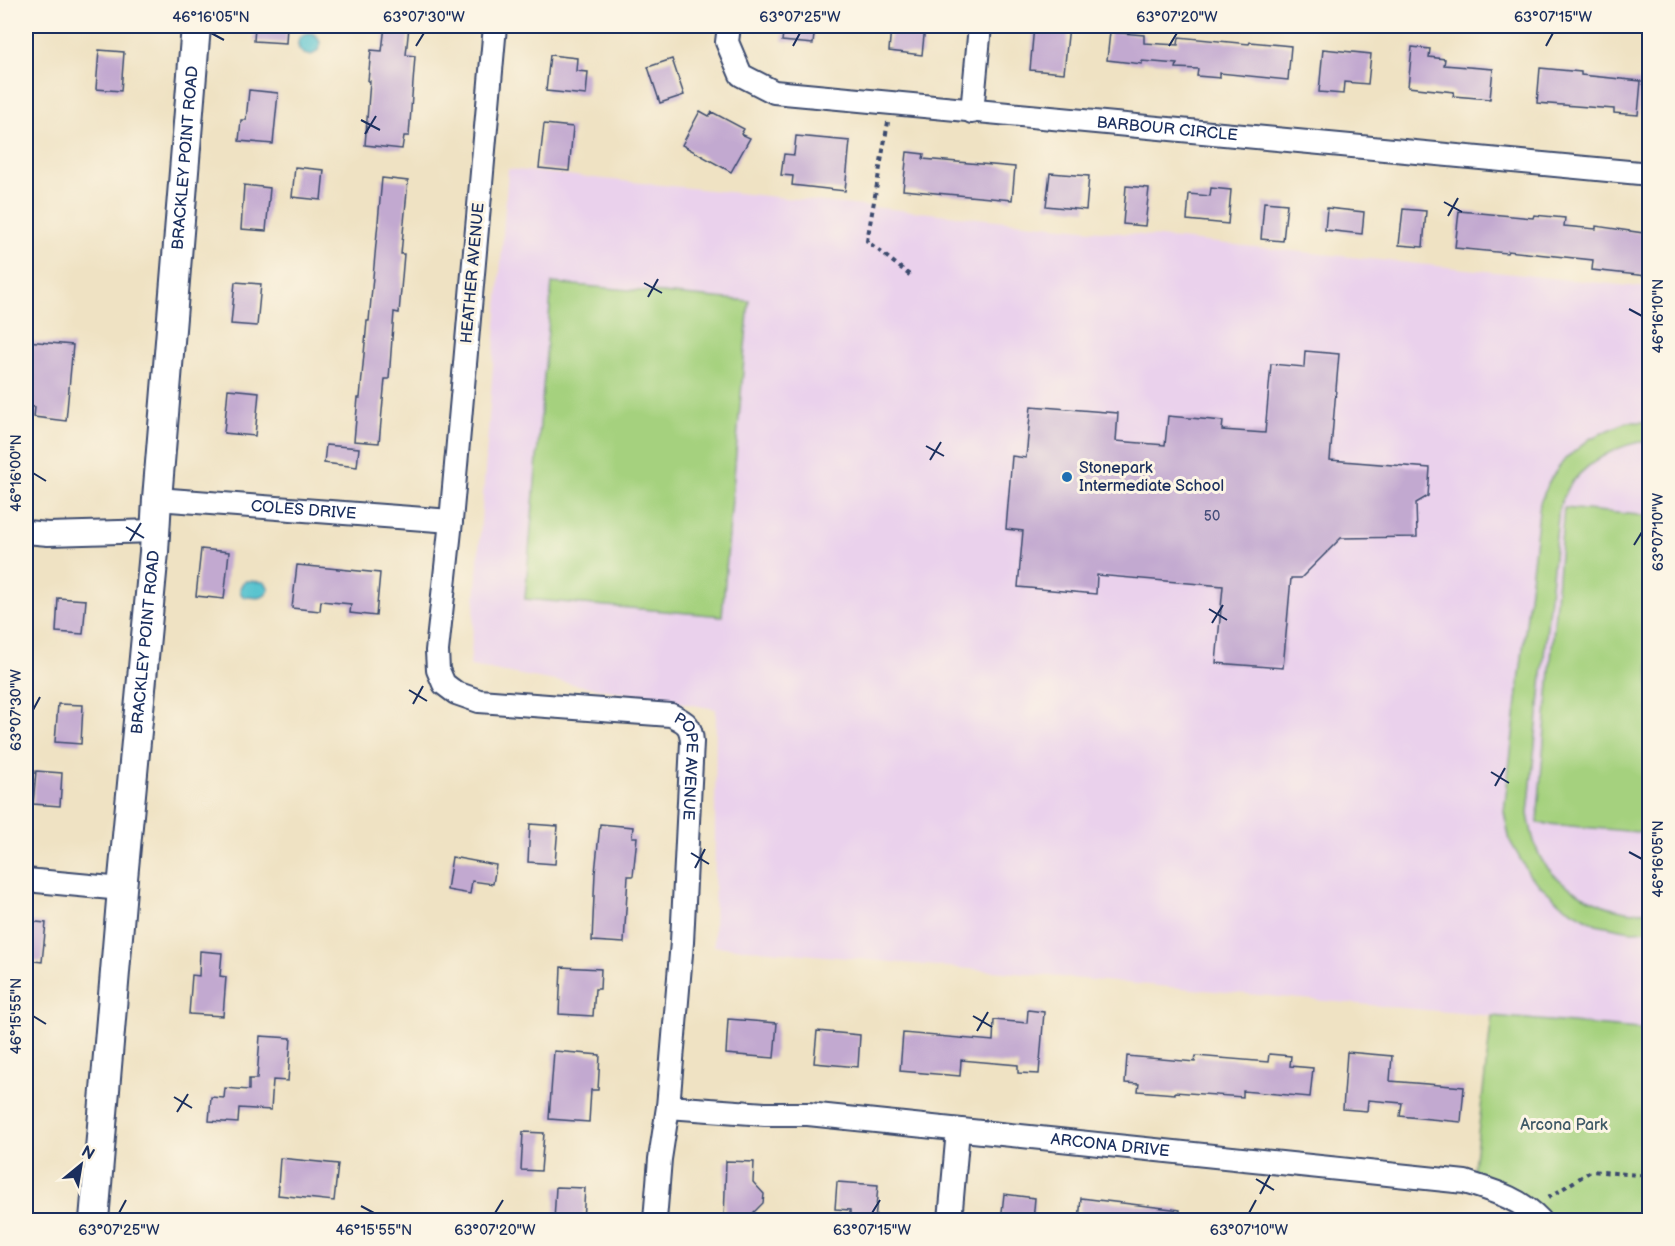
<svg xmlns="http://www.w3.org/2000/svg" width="1675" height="1246" font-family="'Balsamiq Sans',sans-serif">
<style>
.built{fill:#ead1ec}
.green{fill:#a5d17e;stroke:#60806e;stroke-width:1.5}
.water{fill:#57c3cf;stroke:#397996;stroke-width:1.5}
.building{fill:#c2a9d0}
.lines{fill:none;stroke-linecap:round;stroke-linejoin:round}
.minor-casing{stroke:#3b4a6d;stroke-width:26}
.major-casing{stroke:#3b4a6d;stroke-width:32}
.path{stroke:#3b4a6d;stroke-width:4;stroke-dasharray:4.5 4.5;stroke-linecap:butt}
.minor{stroke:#fff;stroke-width:22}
.major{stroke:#fff;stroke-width:28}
.ticks{fill:none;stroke:#1b2f5e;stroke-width:2}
.poi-dot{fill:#1f6fb2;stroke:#fcf5e5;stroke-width:2}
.labels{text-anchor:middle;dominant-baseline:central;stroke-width:6;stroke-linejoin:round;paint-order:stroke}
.number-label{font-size:14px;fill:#454e7a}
.street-label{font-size:16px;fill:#1b2f5e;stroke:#fcf5e5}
.poi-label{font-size:16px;fill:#1b2f5e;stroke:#fcf5e5;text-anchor:start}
.park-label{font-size:16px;fill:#3e5866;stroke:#fcf5e5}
.neatline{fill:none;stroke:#1b2f5e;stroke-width:2}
.ticks-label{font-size:15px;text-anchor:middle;fill:#1b2f5e}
</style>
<rect width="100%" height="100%" fill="#fcf5e5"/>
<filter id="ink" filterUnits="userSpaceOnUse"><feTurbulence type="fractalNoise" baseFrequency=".0167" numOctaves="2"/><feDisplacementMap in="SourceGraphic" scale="12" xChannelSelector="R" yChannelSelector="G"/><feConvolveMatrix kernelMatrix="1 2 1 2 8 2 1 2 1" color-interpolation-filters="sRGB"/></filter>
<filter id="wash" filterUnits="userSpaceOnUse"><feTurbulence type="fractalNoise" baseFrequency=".008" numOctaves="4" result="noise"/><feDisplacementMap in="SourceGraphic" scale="24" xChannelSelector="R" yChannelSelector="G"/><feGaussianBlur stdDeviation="1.35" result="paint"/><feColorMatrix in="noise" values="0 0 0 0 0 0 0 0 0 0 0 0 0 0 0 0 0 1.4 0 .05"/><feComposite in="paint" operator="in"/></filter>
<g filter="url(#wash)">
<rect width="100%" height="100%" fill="#efe2c3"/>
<path class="built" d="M508 169 1649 288V1030L714 946 716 709 470 666Z"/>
<path class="green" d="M552 283 749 301 722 616 525 599Z
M1627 422H1649V441C1620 443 1591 460 1572 482 1567 489 1563 499 1559 507L1528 814C1531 830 1535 853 1546 866 1565 889 1597 906 1626 911 1634 913 1642 911 1649 910V930L1631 931 1596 924 1561 904 1530 876 1510 841 1504 812 1540 503 1551 478 1565 459 1591 438Z
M1564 508 1649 516V833L1537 823Z
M1492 1016 1649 1030V1220H1538L1472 1184Z"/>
<path class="water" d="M298 44a11 11 0 1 1 22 0a11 11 0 1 1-22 0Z
M246 581 264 582 267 585 269 590C264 601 254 597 244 597 238 592 239 585 246 581Z"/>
<g id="blocks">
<path class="building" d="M255 26H287L286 43 254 41Z
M385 26H409L406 55 415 56 409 136H404L402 149 365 145 370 81H368L371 50 382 51Z
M784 26H815L813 44 782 41Z
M891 26H925L922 55 889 51Z
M1034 26H1069L1064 73 1030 70Z
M1110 32 1144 35V43L1178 45 1179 37 1249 44 1250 42 1291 46 1288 80 1220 73V78L1197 76 1198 69 1176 68 1177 64 1142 61V64L1107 60Z
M1412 47 1430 49 1429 57 1445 59 1444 65 1493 69 1490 99 1453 96 1454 92 1408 87Z
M1323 49 1371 54 1368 84 1344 82 1343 94 1319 92Z
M99 50 124 52 121 91 96 89Z
M550 55 577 58 576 71 588 72 586 95 546 91Z
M672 59 684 95 660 103 648 67Z
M1540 68 1581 72V75L1641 81 1638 115 1614 113V109L1537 103Z
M249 90 278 93 273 144 239 141 241 120H246Z
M700 111 709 116 712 112 744 129 741 134 750 138 731 172 682 145Z
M544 124 573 127 569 171 539 168Z
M796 136 850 141 845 191 792 185 793 176 781 175 784 154 794 155Z
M907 152 924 154 923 159 1015 167 1012 200 903 190Z
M295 167 324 170 321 200 292 197Z
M1050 173 1089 176 1086 210 1046 206Z
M382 178 408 181 401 254H404L399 313 394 312 389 379H385L379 443 354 441 358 398H360L367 321H369Z
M244 185 270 188 266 231 241 229Z
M1126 186 1149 188 1145 226 1123 224Z
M1211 188 1231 190 1228 224 1187 220 1189 194 1210 196Z
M1264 202 1287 204 1283 241 1261 239Z
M1327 208 1364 212 1362 234 1325 230Z
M1403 209 1426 211 1423 247 1399 245Z
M1459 211 1533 218 1534 215 1565 218 1564 226 1596 229V226L1650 234 1647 276 1592 270 1593 260 1508 251 1507 253 1455 248Z
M235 282 261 284 257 326 231 324Z
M26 341 73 345 66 421 34 417 35 407 26 406Z
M1305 351 1339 354 1330 460 1430 468 1428 496 1416 503 1417 537 1341 538 1301 578H1291L1283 668 1216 663 1223 586 1097 575 1096 594 1018 587 1023 531 1006 529 1012 456 1026 458 1031 406 1118 413 1116 441 1165 445 1168 416 1223 421 1222 430 1265 433 1271 364 1304 367Z
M228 389 259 392 255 436 224 433Z
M326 445 359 448 357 467 324 463Z
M201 549 229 552 224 599 196 596Z
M297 565 380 573 376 616 350 613 351 604 321 601 320 611 292 608Z
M58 598 86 600 83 634 56 632Z
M58 704 83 705 81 744 55 742Z
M36 771 62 773 60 806 33 804Z
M530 824 558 826 555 864 528 862Z
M600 824 633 827 632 837H637L633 876H628L624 943 592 941 595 873Z
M452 857 496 865 493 884 472 881 470 894 447 890Z
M26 921 46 923 42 962 26 960Z
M200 951 222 953 220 976 226 977 223 1016 189 1014 192 975 199 976Z
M561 967 601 969 600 989H595L593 1016 559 1014Z
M1028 1010 1044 1012 1039 1074 1018 1073V1065L961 1060 960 1076 900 1071 903 1033 993 1041 994 1020 1027 1023Z
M728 1019 777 1023 774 1058 726 1054Z
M817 1031 860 1035 858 1067 814 1063Z
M260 1036 291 1038 288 1081 273 1080 271 1110 239 1108 238 1123 209 1121 211 1097 224 1098 225 1088 249 1090V1079H257Z
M554 1051 600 1055 598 1090H591L589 1122 549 1119Z
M1347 1052 1392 1056 1390 1081 1464 1087 1461 1122 1400 1116 1402 1103 1368 1100 1367 1111 1343 1109Z
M1269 1054 1291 1056 1290 1066 1313 1068 1310 1097 1243 1091V1097L1175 1092V1094L1138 1091 1139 1084 1125 1083 1127 1056 1195 1062 1196 1056 1268 1062Z
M523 1132 544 1133 541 1171 521 1170Z
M280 1158 338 1164 334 1201 278 1195 279 1186H278Z
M726 1161 754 1162 753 1182 764 1194 763 1203 751 1215 750 1221H724Z
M837 1182 878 1185 875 1221H850V1210L835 1209Z
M556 1187 585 1188 583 1221H554Z
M1004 1194 1035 1198 1033 1221H1001Z
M1081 1198 1180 1210V1221H1079Z"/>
</g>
</g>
<g filter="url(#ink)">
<use href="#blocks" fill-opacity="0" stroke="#3b4a6d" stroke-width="1.5"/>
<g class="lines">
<defs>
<g id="minor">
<path id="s1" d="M495 26 451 521 437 651 438 670 444 684 456 693 479 701 671 715C686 722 691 725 692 742L682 942 668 1107 660 1159 655 1220"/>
<path id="s2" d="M729 26 727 42 741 75 774 92 1650 174"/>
<path d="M972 112 980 26"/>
<path id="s3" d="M157 499 451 521"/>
<path d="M26 532 48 534 155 531"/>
<path d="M26 880 122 889"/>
<path id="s4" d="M668 1107 765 1114H808L1465 1182C1493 1191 1520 1198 1540 1220"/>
<path d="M950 1220 958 1130"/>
</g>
<g id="major">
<path id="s5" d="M94 1220 122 889 154 552 157 499 196 26"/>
</g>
</defs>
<use href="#minor" class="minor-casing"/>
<use href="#major" class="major-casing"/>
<path class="path" d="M888 122 867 241 912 277
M1548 1198 1591 1171 1650 1176"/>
<use href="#minor" class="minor"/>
<use href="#major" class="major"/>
</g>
</g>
<path class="ticks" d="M211 33 224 40M416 46 424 33M793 46 800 33M1169 46 1177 33M1546 46 1553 33M361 120 380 130M365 134 376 116M1444 202 1462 212M1448 216 1458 198M644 283 662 293M648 297 658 279M1629 309 1642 316M926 446 944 456M930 460 941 442M33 473 46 481M126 527 144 538M130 541 141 523M1634 545 1642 532M1209 609 1227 620M1212 623 1223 605M409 690 427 701M413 704 423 686M33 710 40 697M1491 772 1509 783M1495 786 1505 768M1629 852 1642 859M691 853 709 864M695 868 705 849M33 1016 46 1024M973 1016 992 1027M977 1031 988 1012M174 1097 192 1108M177 1112 188 1094M1256 1179 1274 1190M1260 1194 1270 1175M361 1206 374 1213M119 1213 126 1200M495 1213 503 1200M872 1213 880 1200M1249 1213 1256 1200"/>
<circle class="poi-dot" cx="1067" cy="477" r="6"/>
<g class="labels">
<g class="number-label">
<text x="1212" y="516">50</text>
</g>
<g class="street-label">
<text stroke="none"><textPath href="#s2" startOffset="484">BARBOUR CIRCLE</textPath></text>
<text stroke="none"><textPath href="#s5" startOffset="1066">BRACKLEY POINT ROAD</textPath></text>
<text transform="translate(473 273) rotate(-85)">HEATHER AVENUE</text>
<text stroke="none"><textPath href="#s3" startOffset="147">COLES DRIVE</textPath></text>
<text stroke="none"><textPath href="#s5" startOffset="580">BRACKLEY POINT ROAD</textPath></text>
<text stroke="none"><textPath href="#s1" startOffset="954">POPE AVENUE</textPath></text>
<text stroke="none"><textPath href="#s4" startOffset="444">ARCONA DRIVE</textPath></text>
</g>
<g class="poi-label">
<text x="1079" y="468">Stonepark<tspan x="1079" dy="18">Intermediate School</tspan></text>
</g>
<g class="park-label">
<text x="1564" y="1125">Arcona Park</text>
</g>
</g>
<rect width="1675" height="1246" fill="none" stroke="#fcf5e5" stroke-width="66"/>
<g transform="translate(81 1165) rotate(30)" stroke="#fcf5e5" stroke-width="4.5" paint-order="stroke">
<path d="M0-4.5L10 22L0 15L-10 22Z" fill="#1b2f5e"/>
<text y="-9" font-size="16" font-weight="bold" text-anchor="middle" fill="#1b2f5e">N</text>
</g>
<rect x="33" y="33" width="1609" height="1180" class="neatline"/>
<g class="ticks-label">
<text x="211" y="22">46°16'05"N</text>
<text x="424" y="22">63°07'30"W</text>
<text x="800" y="22">63°07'25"W</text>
<text x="1177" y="22">63°07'20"W</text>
<text x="1553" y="22">63°07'15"W</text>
<text transform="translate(1658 316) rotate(-90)" y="5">46°16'10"N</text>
<text transform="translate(16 473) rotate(-90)" y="5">46°16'00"N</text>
<text transform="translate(1658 532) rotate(-90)" y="5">63°07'10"W</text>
<text transform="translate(16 710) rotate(-90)" y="5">63°07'30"W</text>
<text transform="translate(1658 859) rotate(-90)" y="5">46°16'05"N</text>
<text transform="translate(16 1016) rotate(-90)" y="5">46°15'55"N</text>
<text x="119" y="1235">63°07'25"W</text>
<text x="374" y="1235">46°15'55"N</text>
<text x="495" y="1235">63°07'20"W</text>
<text x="872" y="1235">63°07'15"W</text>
<text x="1249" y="1235">63°07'10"W</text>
</g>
</svg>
